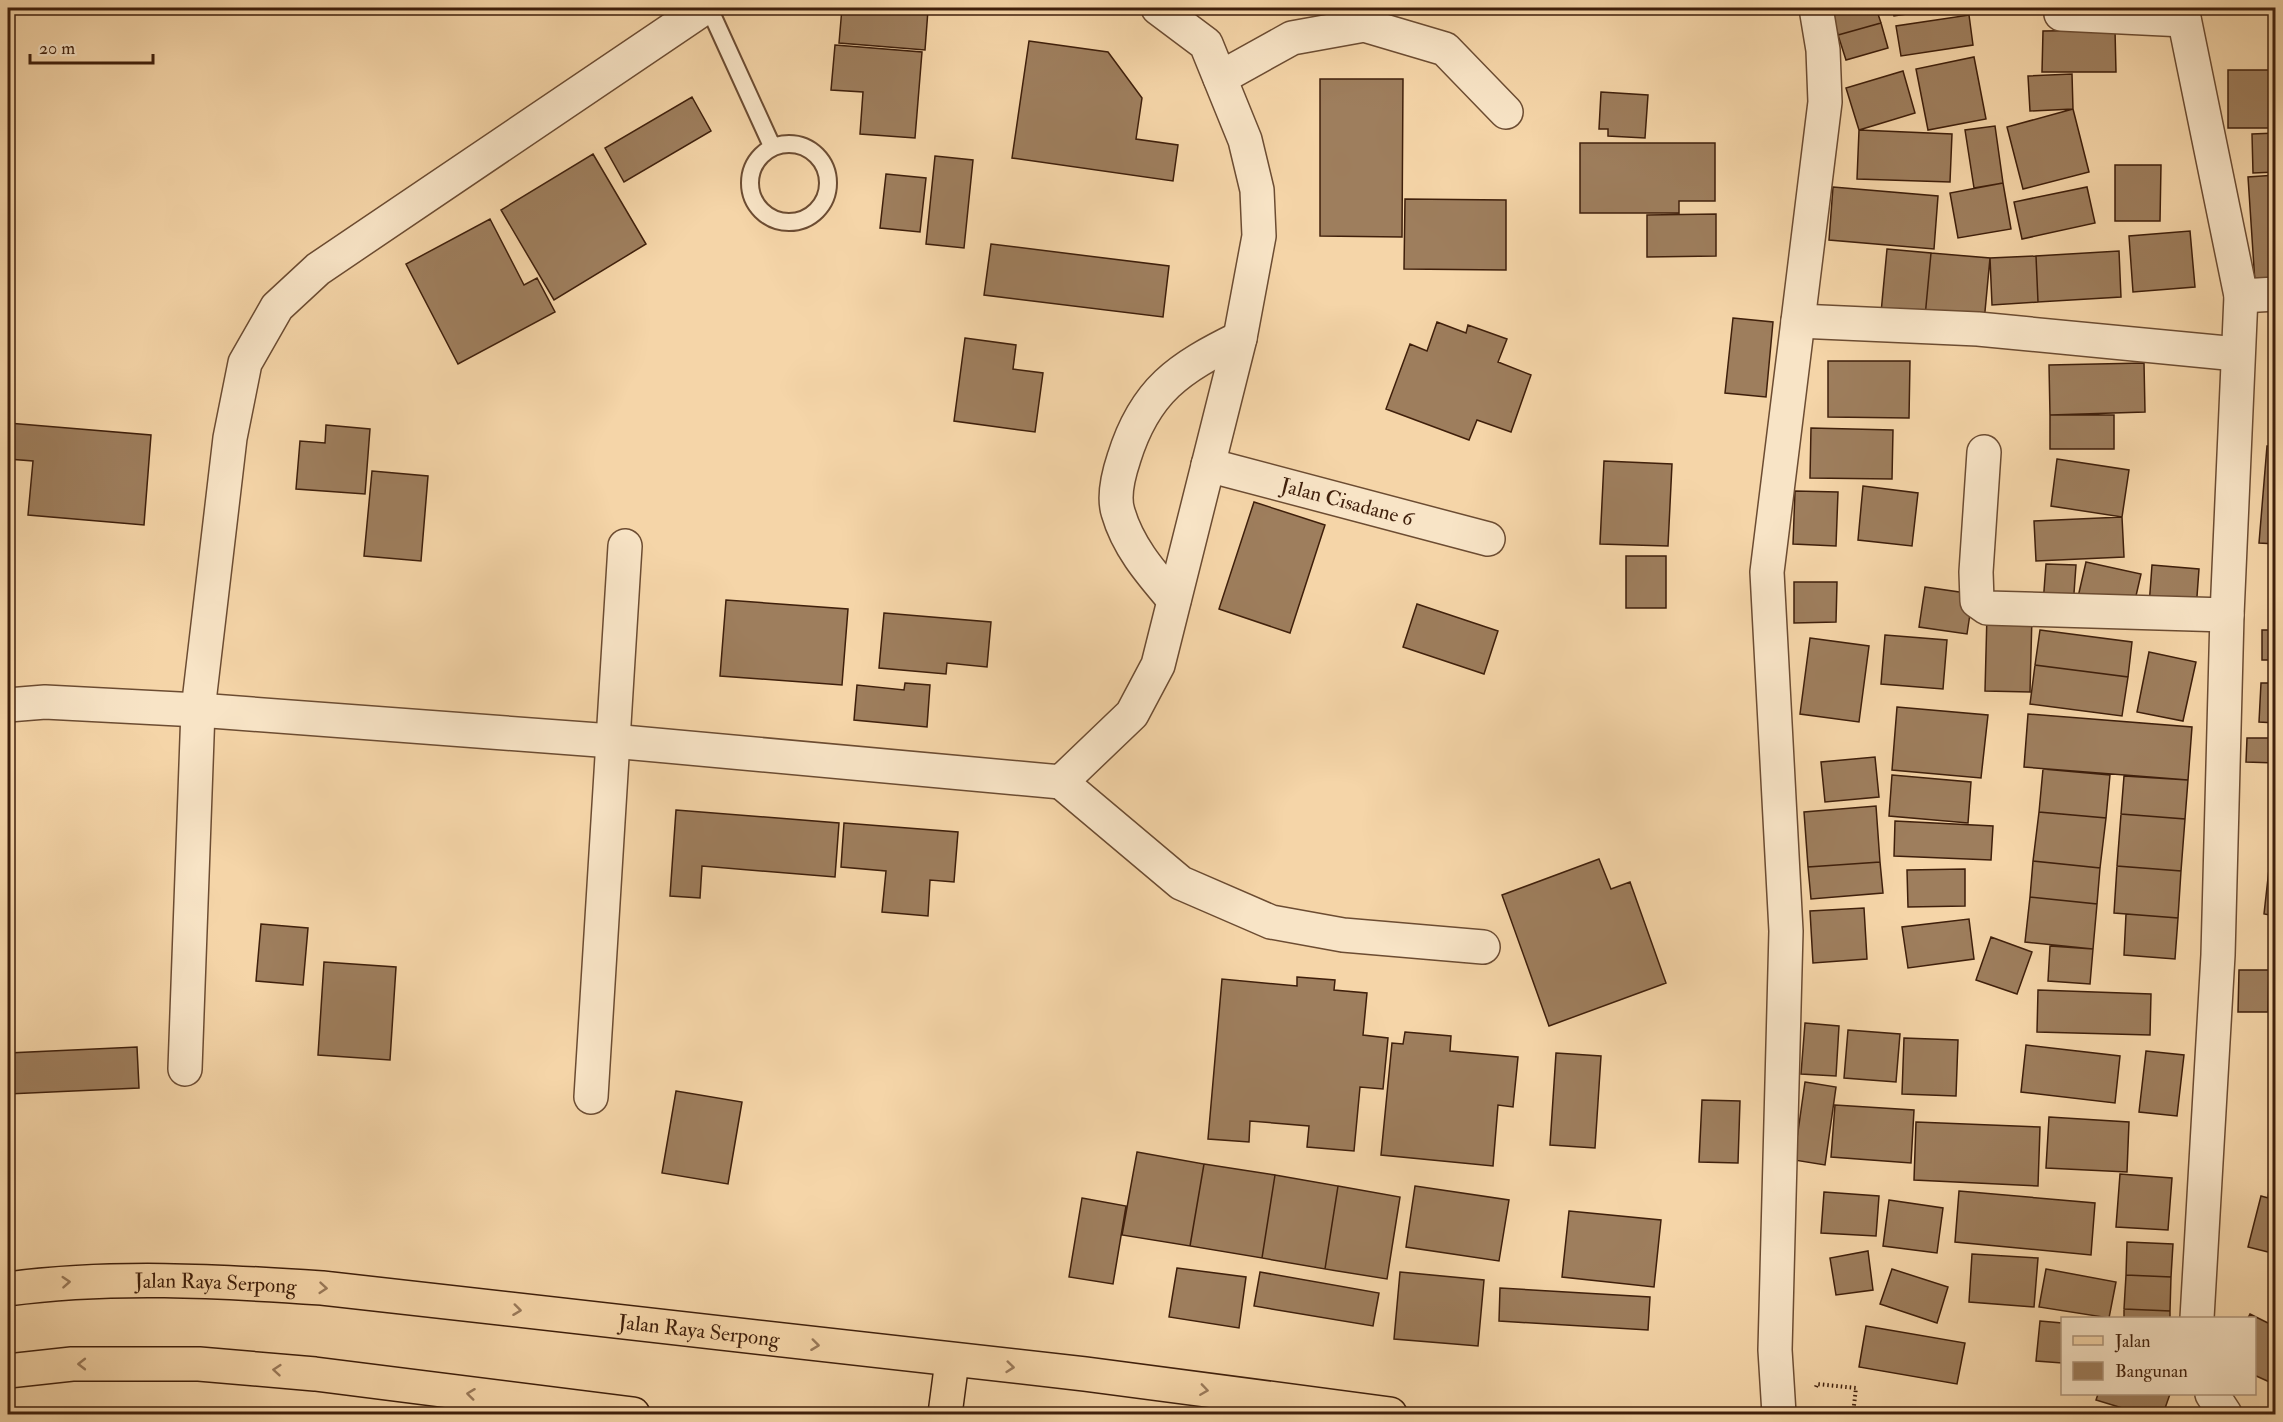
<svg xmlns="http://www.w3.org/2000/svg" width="2283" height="1422" font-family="'IM FELL Double Pica',serif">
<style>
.building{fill:#9e7e5d;stroke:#3f1f0b;stroke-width:1.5}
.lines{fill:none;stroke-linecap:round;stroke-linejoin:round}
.lane-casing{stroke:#6c4c32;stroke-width:20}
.street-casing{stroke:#6c4c32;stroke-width:36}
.primary-casing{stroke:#3f1f0b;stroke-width:36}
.path{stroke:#3f1f0b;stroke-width:4;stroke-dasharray:1.5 3;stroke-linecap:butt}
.lane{stroke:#f8e4c6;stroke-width:16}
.street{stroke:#f8e4c6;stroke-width:33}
.primary{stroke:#f5d5a8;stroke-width:33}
.oneway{stroke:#9a7a5a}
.labels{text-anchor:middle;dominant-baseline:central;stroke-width:4.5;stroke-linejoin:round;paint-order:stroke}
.street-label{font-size:21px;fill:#3f1f0b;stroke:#f8e4c6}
</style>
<rect width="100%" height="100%" fill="#f5d5a8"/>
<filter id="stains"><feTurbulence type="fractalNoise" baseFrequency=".00333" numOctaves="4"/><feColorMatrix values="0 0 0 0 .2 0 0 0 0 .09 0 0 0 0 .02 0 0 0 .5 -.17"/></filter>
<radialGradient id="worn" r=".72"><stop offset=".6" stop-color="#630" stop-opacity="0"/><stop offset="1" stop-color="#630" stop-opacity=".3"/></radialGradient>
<path class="building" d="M842 8 928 10 925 50 839 43Z
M1831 8H1876L1881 23 1838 35Z
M1892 8H1947L1894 16Z
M1969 15 1973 45 1901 56 1896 26Z
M1881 23 1888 48 1846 60 1838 35Z
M2115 30 2116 72H2042L2043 31Z
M1029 41 1108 52 1142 98 1136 139 1178 145 1173 181 1012 158Z
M835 45 922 52 915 138 860 134 863 92 831 90Z
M1974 57 1986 119 1928 130 1916 69Z
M2228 70H2276V128H2228Z
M1903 71 1915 113 1859 130 1846 88Z
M2072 74 2073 109 2030 111 2028 76Z
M1320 79H1403L1402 237 1320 236Z
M1601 92 1648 95 1645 138 1608 136V129H1599Z
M692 97 711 131 624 182 605 148Z
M2073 109 2089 172 2023 189 2007 127Z
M1995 126 2003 183 1974 188 1965 130Z
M1859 130 1952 134 1950 182 1857 179Z
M2276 133V172L2253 173 2252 134Z
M1580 143H1715V201H1679V213H1580Z
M593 154 646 244 554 300 501 210Z
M935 156 973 160 964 248 926 244Z
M2115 165H2161L2160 221H2115Z
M886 174 926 178 920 232 880 228Z
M2276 175V282L2255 283 2248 177Z
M2003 183 2011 229 1958 238 1950 193Z
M1833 187 1938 196 1934 249 1829 240Z
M2087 187 2095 223 2022 239 2014 202Z
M1405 199 1506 200V270L1404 269Z
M1716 214V256L1647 257V215Z
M490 219 524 285 537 278 555 312 458 364 406 264Z
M2190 231 2195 287 2133 292 2129 236Z
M991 244 1169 266 1163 317 984 295Z
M1887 249 1931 253 1925 317 1881 313Z
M2119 251 2121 297 2038 302 2036 256Z
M1931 253 1990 258 1984 322 1925 317Z
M2036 256 2038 302 1992 305 1990 258Z
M1733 318 1773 322 1766 397 1725 393Z
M2275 320H2276V379H2272Z
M1437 322 1466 333 1468 325 1507 339 1498 362 1531 375 1511 432 1477 420 1469 440 1386 409 1410 344 1427 351Z
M965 338 1016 345 1013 369 1043 373 1035 432 954 421Z
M1828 361H1910L1909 418 1828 417Z
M2144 363 2145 412 2050 415 2049 365Z
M2050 415H2114V449H2050Z
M8 423 151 435 144 525 28 515 33 461 8 459Z
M326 425 370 429 365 494 296 489 300 441 325 443Z
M1811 428 1893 430 1892 479 1810 478Z
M2267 446 2276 447V544L2259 543Z
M2057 459 2129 470 2122 517 2051 506Z
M1604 461 1672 464 1668 546 1600 544Z
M372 471 428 476 421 561 364 556Z
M1863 486 1918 493 1912 546 1858 540Z
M1795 491 1838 492 1836 546 1793 544Z
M1254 502 1325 525 1290 633 1219 609Z
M2122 517 2124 557 2036 561 2034 521Z
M1626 556H1666V608H1626Z
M2086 562 2141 574 2133 609 2078 597Z
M2046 564 2076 565 2073 607 2043 604Z
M2152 565 2199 569 2196 610 2149 606Z
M1794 582H1837L1836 622 1794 623Z
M1925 587 1973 594 1967 634 1919 627Z
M726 600 848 609 842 685 720 676Z
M1417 604 1498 631 1484 674 1403 647Z
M884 613 991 622 987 667 947 663 946 674 879 668Z
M1987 614 2032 615 2030 692 1985 691Z
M2040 630 2132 642 2128 677 2035 665Z
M2262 630H2276V660H2262Z
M1885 635 1947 640 1943 689 1881 684Z
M1810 638 1869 646 1859 722 1800 714Z
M2149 652 2196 662 2183 721 2137 712Z
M2035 665 2128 677 2122 716 2030 704Z
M905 683 930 685 927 727 854 720 857 685 904 690Z
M2261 683H2276V723L2259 722Z
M1897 707 1988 715 1981 778 1892 770Z
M2028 714 2192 727 2188 780 2024 767Z
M2247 738H2276V763L2246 762Z
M1875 757 1879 797 1825 802 1821 762Z
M2043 769 2110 775 2106 818 2039 812Z
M1892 775 1971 782 1968 823 1889 816Z
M2124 776 2188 780 2185 819 2121 814Z
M1876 806 1880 862 1808 867 1804 812Z
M676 810 839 823 835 877 702 866 700 898 670 896Z
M2039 812 2106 818 2100 868 2033 861Z
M2121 814 2185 819 2181 871 2117 866Z
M1895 821 1993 826 1991 860 1894 856Z
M844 823 958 832 954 882 930 880 928 916 882 912 886 871 841 867Z
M1599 859 1611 889 1630 882 1666 983 1549 1026 1502 895Z
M2033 861 2100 868 2097 904 2030 897Z
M1880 862 1883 893 1811 899 1808 867Z
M2117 866 2181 871 2178 918 2114 913Z
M1965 869V906L1908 907 1907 870Z
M2269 869 2276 870V916L2264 914Z
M2030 897 2097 904 2093 949 2025 942Z
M1864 908 1867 959 1813 963 1810 911Z
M2126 914 2178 918 2175 959 2124 955Z
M1969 919 1974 959 1908 968 1902 927Z
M261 924 308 928 303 985 256 981Z
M1991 937 2032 952 2017 994 1976 980Z
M2276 939V978L2270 977Z
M2050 946 2093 949 2090 984 2048 981Z
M324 962 396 967 390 1060 318 1055Z
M2239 970H2269L2268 1012H2238Z
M1297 977 1335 980 1334 990 1367 993 1363 1035 1388 1038 1383 1089 1360 1087 1354 1151 1307 1147 1309 1126 1250 1121 1249 1142 1208 1139 1222 979 1297 986Z
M2038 990 2151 994 2150 1035 2037 1032Z
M1805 1023 1839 1026 1836 1076 1801 1074Z
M1848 1030 1900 1034 1896 1082 1844 1078Z
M1405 1032 1451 1036 1450 1051 1518 1057 1513 1107 1498 1105 1493 1166 1381 1155 1392 1043 1403 1044Z
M1904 1038 1958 1040 1956 1096 1902 1094Z
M2026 1045 2120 1056 2115 1103 2021 1092Z
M137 1047 139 1088 8 1094V1053Z
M2146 1051 2184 1055 2177 1116 2139 1112Z
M1556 1053 1601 1056 1595 1148 1550 1145Z
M1805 1082 1836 1087 1825 1165 1794 1160Z
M676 1091 742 1102 728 1184 662 1173Z
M1702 1100 1740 1101 1738 1163 1699 1162Z
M1835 1105 1914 1110 1911 1163 1831 1157Z
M2049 1117 2129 1122 2127 1172 2046 1168Z
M1916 1122 2040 1127 2038 1186 1914 1180Z
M2276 1130V1164H2272Z
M1137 1152 1204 1164 1190 1246 1122 1235Z
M1204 1164 1275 1175 1262 1258 1190 1246Z
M2272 1164H2276V1199L2268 1198Z
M2120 1174 2172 1178 2168 1230 2116 1227Z
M1275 1175 1338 1186 1325 1269 1262 1258Z
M1338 1186 1400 1197 1387 1279 1325 1269Z
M1415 1186 1509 1200 1499 1261 1406 1247Z
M1959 1191 2095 1203 2091 1255 1955 1242Z
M1824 1192 1879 1196 1876 1236 1821 1233Z
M2261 1196 2276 1200V1254L2248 1247Z
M1082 1198 1126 1206 1113 1284 1069 1277Z
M1889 1200 1943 1208 1937 1253 1883 1246Z
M1569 1211 1661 1220 1654 1287 1562 1277Z
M2127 1242 2173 1244 2171 1277 2126 1275Z
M1868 1251 1873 1290 1836 1295 1830 1258Z
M1972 1254 2038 1258 2034 1307 1969 1302Z
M1177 1268 1246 1277 1239 1328 1169 1317Z
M1892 1269 1948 1287 1937 1323 1880 1304Z
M2046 1269 2116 1282 2109 1318 2039 1307Z
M1260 1272 1379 1293 1373 1326 1254 1306Z
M1400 1272 1484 1280 1478 1346 1394 1339Z
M2126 1275 2171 1277 2170 1311 2124 1309Z
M1500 1288 1650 1297 1648 1330 1499 1321Z
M2124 1309 2170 1311V1318H2124Z
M2250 1314 2276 1327 2274 1384 2254 1375V1318H2248Z
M2040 1321 2062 1323V1363L2036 1361Z
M1866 1326 1965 1343 1957 1384 1859 1367Z
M2098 1394H2170L2163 1414H2142L2096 1400Z"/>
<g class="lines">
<defs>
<path id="lane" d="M709 8 772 146
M750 183a39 39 0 1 1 78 0a39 39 0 1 1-78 0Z"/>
<g id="street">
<path d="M2182 8 2241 296 2227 615 2218 955 2197 1318"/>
<path d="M2061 14 2184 20"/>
<path d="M1220 78 1292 38 1364 25 1445 49 1506 112"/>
<path d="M2241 296 2276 294"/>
<path d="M1798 321 1978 329 2237 354"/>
<path d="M1984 452 1976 572 1977 601 1987 608 2227 615"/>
<path id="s1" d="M1208 465 1488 539"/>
<path d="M1174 600C1151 573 1128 547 1118 512 1113 496 1119 473 1124 458 1145 390 1179 368 1240 338"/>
<path d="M8 705 45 702 198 710 612 741 1061 782 1132 714 1158 665 1240 338 1259 236 1257 190 1245 140 1206 44 1158 8"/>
<path d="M1061 782 1181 883 1271 922 1343 935 1483 947"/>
<path d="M185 1069 198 710 230 438 245 363 277 307 318 269 704 8"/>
<path d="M591 1097 625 546"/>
<path d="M2212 1394 2225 1414"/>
<path d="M1779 1414 1775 1350 1786 931 1767 572 1825 102 1823 50 1816 8"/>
</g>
<g id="primary">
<path id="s2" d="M8 1289C112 1275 217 1281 322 1288L1085 1374 1390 1414"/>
<path d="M8 1371 72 1364H199L315 1374 633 1414"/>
<path d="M945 1414 952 1361"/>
</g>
</defs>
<use href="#lane" class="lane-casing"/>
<use href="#street" class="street-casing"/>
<use href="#primary" class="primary-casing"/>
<path class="path" d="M1816 1387 1817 1384 1856 1388 1853 1414"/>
<use href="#lane" class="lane"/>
<use href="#street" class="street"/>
<use href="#primary" class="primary"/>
</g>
<defs><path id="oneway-chevron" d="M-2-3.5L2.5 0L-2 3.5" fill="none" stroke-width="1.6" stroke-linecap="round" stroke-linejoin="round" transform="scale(1.5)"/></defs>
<g class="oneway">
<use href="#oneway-chevron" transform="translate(66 1282) rotate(-4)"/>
<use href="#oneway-chevron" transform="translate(323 1288) rotate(5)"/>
<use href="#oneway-chevron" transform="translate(517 1310) rotate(7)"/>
<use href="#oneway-chevron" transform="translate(815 1345) rotate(7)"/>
<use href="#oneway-chevron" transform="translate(82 1364) rotate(180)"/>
<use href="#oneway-chevron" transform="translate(1010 1367) rotate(6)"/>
<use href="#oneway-chevron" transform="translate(277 1370) rotate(-175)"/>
<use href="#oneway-chevron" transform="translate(1204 1390) rotate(8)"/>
<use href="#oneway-chevron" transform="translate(471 1394) rotate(-173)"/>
</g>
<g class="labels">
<g class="street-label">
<text stroke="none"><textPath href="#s1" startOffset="144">Jalan Cisadane 6</textPath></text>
<text stroke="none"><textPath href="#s2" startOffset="208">Jalan Raya Serpong</textPath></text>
<text stroke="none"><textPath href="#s2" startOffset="694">Jalan Raya Serpong</textPath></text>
</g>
</g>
<rect width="2283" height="1422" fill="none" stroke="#f5d5a8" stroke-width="30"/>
<rect x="9" y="9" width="2265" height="1404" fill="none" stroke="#3f1f0b" stroke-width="3"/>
<rect x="15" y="15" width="2253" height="1392" fill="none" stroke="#3f1f0b" stroke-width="1.5"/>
<rect x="2061" y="1317" width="195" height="78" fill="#f8e4c6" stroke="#ae957b" stroke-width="1.5"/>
<rect x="2073" y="1336" width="30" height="9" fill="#f5d5a8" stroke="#ae957b" stroke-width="1.5"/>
<text x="2115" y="1347" font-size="18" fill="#3f1f0b">Jalan</text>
<rect x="2073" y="1362" width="30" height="18" fill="#9e7e5d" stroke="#ae957b" stroke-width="1.5"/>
<text x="2115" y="1377" font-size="18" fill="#3f1f0b">Bangunan</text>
<path d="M30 54v9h123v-9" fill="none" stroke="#3f1f0b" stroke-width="3"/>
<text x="39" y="54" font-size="18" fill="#3f1f0b" stroke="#f8e4c6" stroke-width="4.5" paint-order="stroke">20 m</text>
<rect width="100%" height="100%" filter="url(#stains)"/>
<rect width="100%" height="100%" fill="url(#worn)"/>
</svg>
